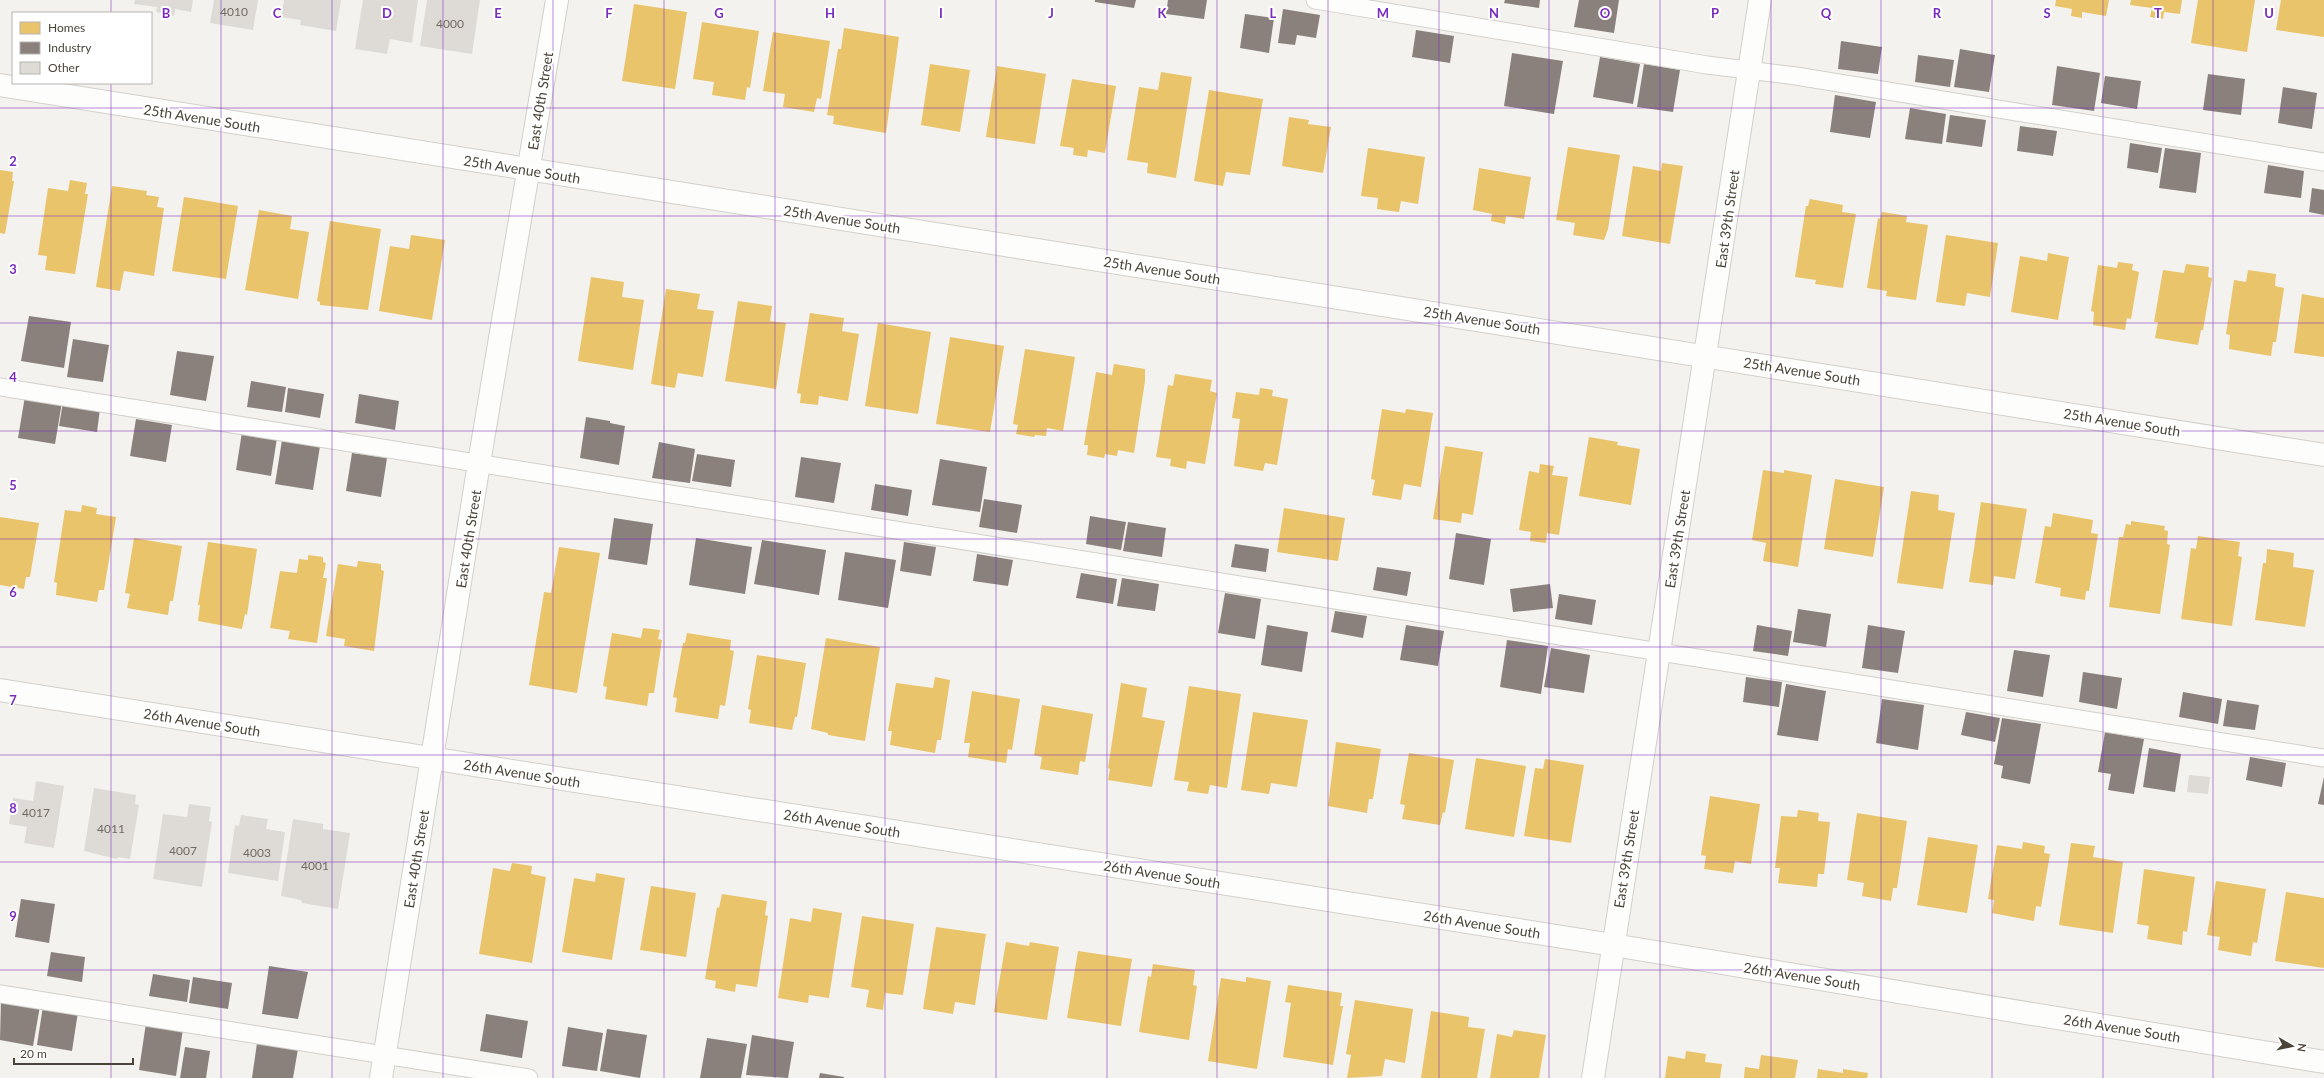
<svg xmlns="http://www.w3.org/2000/svg" width="2324" height="1078" font-family="Lato,sans-serif">
<style>
.homes{fill:#e9c46a}
.industry{fill:#8a817c}
.building{fill:#dedbd6}
.lines{fill:none;stroke-linecap:round;stroke-linejoin:round}
.service-casing{stroke:#d2d0cb;stroke-width:19}
.minor-casing{stroke:#d2d0cb;stroke-width:24}
.service{stroke:#fdfdfc;stroke-width:17}
.minor{stroke:#fdfdfc;stroke-width:22}
.grid{fill:none;stroke:#7b2cbf;stroke-width:1;stroke-opacity:0.55}
.labels{text-anchor:middle;dominant-baseline:central;stroke-width:4;stroke-linejoin:round;paint-order:stroke}
.number-label{font-size:12px;fill:#706a61}
.street-label{font-size:14px;fill:#4b4439;stroke:#fff}
.grid-label{font-size:13px;text-anchor:middle;font-weight:bold;fill:#7b2cbf;stroke:#fff;stroke-width:4;stroke-linejoin:round;paint-order:stroke}
</style>
<rect width="100%" height="100%" fill="#f4f2ee"/>
<path class="homes" d="M2056 0H2109L2106 16 2082 12V18L2071 16 2072 9 2055 6Z
M2131 0H2182L2180 14 2164 12 2163 19 2150 17 2152 8 2130 5Z
M2198 0H2255L2247 52 2191 43Z
M2281 0H2324V37L2276 30Z
M634 4 687 12 675 89 622 81Z
M702 22 759 31 750 88 747 87 745 100 712 95 714 82 693 79Z
M844 28 899 37 886 133 833 124 834 116 827 115 838 49H841Z
M773 32 830 41 821 99 817 98 814 112 783 107 785 94 763 91Z
M930 64 970 70 960 132 921 125Z
M997 66 1046 74 1035 144 986 137Z
M1161 72 1192 77 1176 178 1147 173 1148 163 1127 160 1139 87 1158 90Z
M1072 79 1116 86 1105 153 1088 150 1087 157 1073 155 1074 148 1060 146Z
M1209 90 1263 99 1250 175 1226 172 1223 186 1194 181Z
M1289 117 1309 120 1308 124 1331 127 1323 173 1282 166Z
M1568 147 1620 155 1608 229 1604 240 1573 235 1575 223 1556 220Z
M1368 148 1425 157 1418 204 1401 201 1399 212 1377 209 1378 198 1361 196Z
M1662 163 1683 166 1670 244 1622 236 1633 166 1661 171Z
M1479 168 1531 177 1524 219 1506 216 1505 224 1491 221 1492 214 1473 210Z
M0 170 13 172 12 181H14L5 234 0 233Z
M70 180 87 183 85 194H88L75 274 45 270 47 256 38 255 48 188 68 191Z
M112 186 147 191 146 195 159 197 157 207 164 208 154 276 124 271 120 291 96 287Z
M184 197 238 206 226 279 172 271Z
M1810 199 1843 205 1842 212 1856 214 1843 288 1815 284 1816 280 1795 277 1806 206H1808Z
M259 210 292 216 290 229 309 232 298 299 245 290Z
M1882 212 1907 216 1906 222 1928 225 1916 300 1886 296 1887 291 1867 288 1878 218 1880 219Z
M330 221 381 229 368 310 320 305V302L317 301Z
M411 235 445 240 432 320 379 311 390 246 409 249Z
M1946 235 1998 243 1990 297 1967 293 1965 306 1936 302Z
M2048 253 2069 257 2058 320 2011 312 2020 256 2047 261Z
M2118 262 2133 264 2132 270 2139 272 2131 319 2127 318 2125 330 2093 325 2094 312 2091 311 2098 265 2117 268Z
M2186 264 2209 267 2208 277 2212 278 2203 330H2201L2198 345 2155 338 2158 322H2154L2163 270 2184 273Z
M2248 270 2276 274 2275 286 2284 288 2276 342H2273L2271 356 2229 349 2230 335 2226 334 2234 280 2246 282Z
M591 277 624 282 622 297 644 300 633 370 578 361Z
M666 289 700 294 697 309 714 311 703 377 678 373 675 388 651 384Z
M2302 294 2324 298V357L2294 353Z
M738 301 772 306 770 321 786 323 776 389 725 381Z
M810 313 844 318 842 331 859 334 848 401 819 396 818 405 800 403 801 394 797 393Z
M878 323 931 332 918 414 865 406Z
M950 337 1004 346 990 432 936 424Z
M1025 349 1075 357 1063 431 1047 428 1046 436 1035 435 1034 437 1016 434 1018 425 1013 424Z
M1114 364 1145 369V381L1134 453 1118 450 1117 456 1105 454 1104 458 1087 455 1088 445H1084L1096 372 1112 375Z
M1175 374 1212 380 1210 391 1217 393 1205 464 1187 461 1186 469 1170 466 1171 459 1156 457 1168 385 1173 386Z
M1260 388 1273 390 1272 396 1288 399 1277 465 1265 463 1263 471 1234 466 1240 419 1232 418 1236 392 1259 395Z
M1382 409 1405 413 1406 409 1433 413 1421 487 1404 484 1401 500 1372 495 1375 480 1371 479Z
M1589 437 1618 442 1617 445 1640 449 1631 505 1579 496Z
M1445 446 1483 452 1473 515 1462 513 1461 523 1433 519Z
M1540 464 1554 466 1552 475 1568 477 1559 535 1547 533 1546 543 1530 541 1531 532 1519 530 1529 471 1539 473Z
M1763 470 1784 473V470L1812 475 1798 567 1763 561 1766 543 1752 540Z
M1835 479 1884 487 1873 557 1824 549Z
M1911 491 1939 495 1938 510 1955 513 1943 589 1897 583Z
M1981 502 2027 509 2015 579 1994 576 1993 585 1969 582Z
M82 505 97 508 96 514 116 517 104 590H99L97 602 56 595 57 583 54 582 65 510 81 512Z
M1284 508 1345 518 1338 561 1277 552Z
M2053 513 2093 520 2091 533 2098 534 2089 591H2086L2085 600 2060 596 2061 588 2035 583 2045 526 2051 527Z
M0 517 39 523 30 577H26L24 589 0 585Z
M2131 521 2165 526 2164 530 2168 531 2167 544 2170 545 2160 614 2109 607 2119 537H2123L2126 524 2131 525Z
M2198 536 2240 542 2238 556 2242 557 2232 626 2181 619 2191 548 2196 549Z
M134 538 182 546 173 601H170L168 615 127 608 130 594 125 593Z
M208 542 257 549 247 615 245 614 242 629 198 621 200 605H198Z
M559 547 600 553 577 693 529 685 544 592 551 593Z
M2267 549 2294 553 2293 567 2314 570 2305 627 2255 620 2263 563H2266Z
M308 555 323 557V562L326 563 323 578H327L317 643 288 639 290 631 270 628 280 571 297 573 299 559 308 560Z
M358 561 381 564V570L384 571 374 651 344 646 345 639 326 636 338 564 357 567Z
M643 628 660 630 658 639 662 640 654 693H649L647 706 605 699 607 687 603 686 612 633 641 638Z
M687 633 731 640 730 650 734 651 725 706 720 705 718 719 675 712 677 698 673 697 683 643H685Z
M826 638 880 647 865 741 828 735V733L811 729Z
M757 655 806 663 797 717H795L792 730 749 723 751 710 748 709Z
M935 677 950 680 941 740H937L935 753 890 745 892 731H888L896 683 933 688Z
M1121 683 1147 688 1142 717 1165 721 1152 787 1108 780 1110 769 1108 768Z
M1189 686 1241 694 1227 788 1210 785 1208 794 1187 791 1189 782 1174 780Z
M972 691 1020 699 1012 750 1008 749 1006 763 968 757 970 743H964Z
M1042 705 1093 714 1085 762 1080 761 1078 775 1040 769 1042 757 1034 755Z
M1253 712 1308 720 1297 787 1271 783 1269 794 1241 790Z
M1336 742 1381 749 1373 799H1369L1367 813 1328 806Z
M1409 753 1454 760 1445 813 1443 812 1440 825 1402 819 1405 805 1400 804Z
M1476 758 1526 766 1514 837 1465 829Z
M1545 759 1584 765 1571 843 1524 836 1535 768 1543 769Z
M1710 796 1760 804 1751 864 1735 861 1733 873 1704 869 1706 856 1701 855Z
M1798 810 1819 813 1818 821 1830 822 1824 874H1818L1817 887 1778 883 1780 868H1775L1781 816 1797 817Z
M1857 813 1907 821 1897 888H1893L1891 901 1862 896 1864 883 1847 880Z
M1928 837 1978 845 1967 913 1917 905Z
M2023 842 2045 846 2044 853 2050 854 2041 907 2036 906 2034 921 1992 913 1994 900 1988 899 1997 845 2022 849Z
M2071 843 2095 846 2093 857 2123 862 2113 933 2059 925Z
M512 863 532 866 531 874 546 877 532 963 479 954 493 868 510 871Z
M2144 869 2195 877 2187 932 2183 931 2182 945 2147 939 2149 926 2137 924Z
M596 873 625 878 612 960 562 952 574 878 595 882Z
M2216 881 2266 889 2257 943 2253 942 2251 956 2218 950 2220 937 2207 935Z
M651 886 696 893 686 957 640 950Z
M2286 892 2324 898V968L2275 961Z
M722 894 767 901 765 915 768 916 757 987 736 984 735 992 715 988 716 981 705 979 717 907 719 908Z
M813 908 842 913 829 998 809 995 808 1003 778 998 790 918 811 922Z
M862 916 914 924 903 995 885 993 883 1010 866 1007 869 990 851 987Z
M936 927 986 934 975 1005 955 1002 953 1014 923 1009Z
M1006 942 1029 946 1030 942 1059 947 1047 1020 994 1012Z
M1078 951 1132 959 1121 1026 1067 1018Z
M1153 964 1195 970 1193 985 1197 986 1189 1040 1139 1032 1148 976 1151 977Z
M1246 977 1271 981 1257 1069 1208 1061 1221 978 1246 982Z
M1288 985 1342 993 1340 1006H1343L1333 1065 1283 1057 1291 1003 1285 1002Z
M1355 1000 1413 1009 1405 1063 1385 1059 1382 1076 1347 1078 1351 1055 1346 1054Z
M1431 1011 1469 1017 1468 1027 1485 1029 1477 1078H1421Z
M1514 1030 1546 1035 1539 1078H1490L1497 1034 1512 1037Z
M1686 1051 1706 1054 1705 1062 1722 1064 1720 1078H1665L1668 1056 1685 1059Z
M1761 1055 1798 1060 1795 1078H1744L1745 1067 1759 1069Z
M1818 1069 1843 1073V1069L1868 1073 1867 1078H1817Z"/>
<path class="industry" d="M1095 0H1136L1134 8 1095 2Z
M1168 0H1207L1204 19 1166 14Z
M1505 0H1540L1539 8 1504 3Z
M1579 0H1619L1614 33 1574 27Z
M1283 9 1320 15 1316 38 1297 35 1295 45 1278 43Z
M1245 14 1274 18 1269 53 1240 48Z
M1416 30 1454 36 1450 63 1412 57Z
M1841 41 1882 47 1878 74 1838 69Z
M1960 49 1995 55 1989 92 1954 87Z
M1512 53 1563 61 1554 114 1504 106Z
M1918 55 1954 60 1950 87 1915 82Z
M1600 57 1640 64 1633 104 1593 97Z
M1644 64 1680 70 1673 112 1637 107Z
M2057 66 2100 73 2094 111 2052 105Z
M2208 74 2245 79 2241 115 2203 110Z
M2105 76 2141 81 2137 109 2101 103Z
M2283 87 2317 93 2312 129 2278 123Z
M1835 95 1876 102 1870 138 1830 132Z
M1910 108 1946 114 1942 144 1905 139Z
M1950 115 1986 120 1982 147 1946 142Z
M2020 126 2057 131 2053 156 2017 151Z
M2130 143 2162 148 2158 173 2127 168Z
M2165 148 2201 153 2196 193 2159 188Z
M2268 165 2304 171 2301 198 2264 193Z
M2312 188 2324 190V215L2309 212Z
M29 316 71 322 64 368 21 361Z
M73 339 109 345 103 382 67 377Z
M177 351 214 356 206 401 170 395Z
M251 381 286 387 282 412 247 407Z
M288 388 324 394 320 418 285 412Z
M359 394 399 401 395 430 355 423Z
M25 396 62 402 55 444 18 438Z
M63 402 100 409 97 432 59 426Z
M586 417 610 421V423L625 426 619 465 580 458Z
M136 419 172 425 166 462 130 456Z
M242 432 277 438 271 476 236 470Z
M282 440 320 446 313 490 275 484Z
M659 442 695 449 690 483 652 478Z
M352 453 387 458 381 497 346 491Z
M697 454 735 460 731 487 692 481Z
M801 457 841 463 834 503 795 497Z
M940 459 987 467 980 512 932 505Z
M875 484 912 490 908 516 871 510Z
M984 499 1022 505 1017 533 979 527Z
M1090 516 1126 522 1121 550 1086 544Z
M614 518 653 524 647 565 608 559Z
M1128 522 1166 528 1162 557 1123 551Z
M1456 533 1491 539 1484 585 1449 579Z
M696 538 752 547 745 594 689 585Z
M762 540 826 550 819 595 754 584Z
M904 542 936 547 931 576 900 571Z
M1235 544 1269 549 1266 572 1231 567Z
M845 552 896 560 888 608 838 600Z
M977 554 1013 560 1008 586 973 581Z
M1377 567 1411 572 1407 596 1373 590Z
M1081 573 1117 579 1113 604 1076 598Z
M1122 578 1159 584 1155 611 1117 606Z
M1550 584 1553 608 1513 612 1510 589Z
M1225 593 1261 599 1255 639 1218 633Z
M1559 594 1596 600 1592 625 1555 619Z
M1798 609 1831 614 1826 647 1793 642Z
M1335 611 1367 616 1363 638 1331 632Z
M1267 625 1308 632 1302 672 1261 665Z
M1406 625 1444 631 1438 666 1400 660Z
M1757 625 1792 631 1788 656 1753 651Z
M1868 625 1905 631 1898 673 1862 668Z
M1507 640 1548 646 1541 694 1500 687Z
M1551 648 1590 655 1584 693 1544 687Z
M2014 650 2050 655 2043 697 2007 691Z
M2083 672 2122 678 2117 709 2079 702Z
M1746 677 1782 682 1779 707 1743 702Z
M1786 684 1826 691 1818 741 1777 735Z
M2183 692 2222 699 2218 724 2179 717Z
M1882 699 1924 705 1918 750 1876 743Z
M2227 700 2259 705 2255 730 2223 726Z
M1966 712 2000 718 1995 742 1961 735Z
M2002 718 2041 724 2030 784 2001 778 2003 766 1994 764Z
M2105 732 2144 739 2134 794 2108 790 2111 774 2098 772Z
M2149 748 2181 754 2175 792 2143 787Z
M2250 757 2286 763 2282 787 2246 780Z
M2324 777V805L2318 804Z
M21 899 55 904 49 943 15 937Z
M51 952 85 957 82 982 47 976Z
M269 966 308 972 298 1019 262 1014Z
M153 974 190 980 187 1002 149 996Z
M193 977 232 983 228 1009 189 1003Z
M1 999 40 1006 33 1046 0 1040Z
M43 1006 78 1012 72 1051 37 1045Z
M486 1014 528 1021 522 1058 480 1051Z
M146 1023 183 1029 176 1076 139 1070Z
M568 1027 603 1033 597 1071 562 1066Z
M607 1029 647 1035 640 1078 600 1071Z
M752 1035 794 1042 788 1078 746 1075Z
M707 1038 747 1044 741 1078H700Z
M257 1043 298 1049 293 1078H252Z
M185 1047 210 1051 206 1078H180Z
M820 1073 844 1077V1078H819Z"/>
<path class="building" d="M135 0H193L191 12 175 9 174 16 156 12 157 7 134 4Z
M214 0H258L253 30 210 23Z
M284 0H341L336 31 300 25 301 20 281 17Z
M363 0H418L412 43 390 39 387 54 355 49Z
M427 0H480L472 54 420 46Z
M2189 775 2210 777 2208 794 2187 792Z
M36 781 64 786 54 848 24 843 27 827 9 824 13 798 33 801Z
M94 788 136 795 135 804 139 805 130 859 118 857 117 859 84 851Z
M189 804 211 807 209 821 212 822 202 887 153 879 163 814 187 817Z
M241 815 268 819 266 829 285 832 278 881 228 873 235 825 239 826Z
M293 819 323 824V829L350 833 338 909 302 903 301 900 281 896Z"/>
<g class="lines">
<defs>
<path id="service" d="M1315 0 1707 65 1796 76 2324 162
M0 387 2324 758
M0 994 529 1078"/>
<path id="minor" d="M0 85 2324 455
M0 690 1613 945 2324 1062
M381 1078 479 463 557 0
M1593 1078 1760 0"/>
</defs>
<use href="#service" class="service-casing"/>
<use href="#minor" class="minor-casing"/>
<use href="#service" class="service"/>
<use href="#minor" class="minor"/>
</g>
<path class="grid" d="M111 0V13M221 0V1078M332 0V1078M443 0V1078M553 0V1078M664 0V1078M775 0V1078M885 0V1078M996 0V1078M1107 0V1078M1217 0V1078M1328 0V1078M1439 0V1078M1549 0V1078M1660 0V1078M1771 0V1078M1881 0V1078M1992 0V1078M2103 0V1078M2213 0V1078M111 83V1078M0 108H2324M0 216H2324M0 323H2324M0 431H2324M0 539H2324M0 647H2324M0 755H2324M0 862H2324M0 970H2324"/>
<g class="labels">
<g class="number-label">
<text x="234" y="11">4010</text>
<text x="450" y="23">4000</text>
<text x="36" y="812">4017</text>
<text x="111" y="828">4011</text>
<text x="183" y="850">4007</text>
<text x="257" y="852">4003</text>
<text x="315" y="865">4001</text>
</g>
<g class="street-label">
<text transform="translate(540 101) rotate(-81)">East 40th Street</text>
<text transform="translate(202 118) rotate(9)">25th Avenue South</text>
<text transform="translate(522 169) rotate(9)">25th Avenue South</text>
<text transform="translate(842 219) rotate(9)">25th Avenue South</text>
<text transform="translate(1727 219) rotate(-82)">East 39th Street</text>
<text transform="translate(1162 270) rotate(9)">25th Avenue South</text>
<text transform="translate(1482 320) rotate(9)">25th Avenue South</text>
<text transform="translate(1802 371) rotate(9)">25th Avenue South</text>
<text transform="translate(2122 422) rotate(9)">25th Avenue South</text>
<text transform="translate(468 539) rotate(-81)">East 40th Street</text>
<text transform="translate(1677 539) rotate(-81)">East 39th Street</text>
<text transform="translate(202 722) rotate(9)">26th Avenue South</text>
<text transform="translate(522 773) rotate(9)">26th Avenue South</text>
<text transform="translate(842 823) rotate(9)">26th Avenue South</text>
<text transform="translate(416 859) rotate(-81)">East 40th Street</text>
<text transform="translate(1626 859) rotate(-81)">East 39th Street</text>
<text transform="translate(1162 874) rotate(9)">26th Avenue South</text>
<text transform="translate(1482 924) rotate(9)">26th Avenue South</text>
<text transform="translate(1802 976) rotate(9)">26th Avenue South</text>
<text transform="translate(2122 1028) rotate(9)">26th Avenue South</text>
</g>
</g>
<g class="grid-label">
<text x="166" y="18">B</text>
<text x="277" y="18">C</text>
<text x="387" y="18">D</text>
<text x="498" y="18">E</text>
<text x="609" y="18">F</text>
<text x="719" y="18">G</text>
<text x="830" y="18">H</text>
<text x="941" y="18">I</text>
<text x="1051" y="18">J</text>
<text x="1162" y="18">K</text>
<text x="1273" y="18">L</text>
<text x="1383" y="18">M</text>
<text x="1494" y="18">N</text>
<text x="1605" y="18">O</text>
<text x="1715" y="18">P</text>
<text x="1826" y="18">Q</text>
<text x="1937" y="18">R</text>
<text x="2047" y="18">S</text>
<text x="2158" y="18">T</text>
<text x="2269" y="18">U</text>
<text x="13" y="166">2</text>
<text x="13" y="274">3</text>
<text x="13" y="382">4</text>
<text x="13" y="490">5</text>
<text x="13" y="597">6</text>
<text x="13" y="705">7</text>
<text x="13" y="813">8</text>
<text x="13" y="921">9</text>
</g>
<rect x="12" y="12" width="140" height="72" fill="#ffffff" stroke="#b7b4b0"/>
<rect x="20" y="22" width="20" height="12" fill="#e9c46a" stroke="#b7b4b0"/>
<text x="48" y="32" font-size="12" fill="#4b4439">Homes</text>
<rect x="20" y="42" width="20" height="12" fill="#8a817c" stroke="#b7b4b0"/>
<text x="48" y="52" font-size="12" fill="#4b4439">Industry</text>
<rect x="20" y="62" width="20" height="12" fill="#dedbd6" stroke="#b7b4b0"/>
<text x="48" y="72" font-size="12" fill="#4b4439">Other</text>
<g transform="translate(2292 1046) rotate(99)" stroke="#ffffff" stroke-width="3" paint-order="stroke">
<path d="M0-3L7 15L0 10L-7 15Z" fill="#4b4439"/>
<text y="-6" font-size="11" font-weight="bold" text-anchor="middle" fill="#4b4439">N</text>
</g>
<path d="M14 1058v6h119v-6" fill="none" stroke="#4b4439" stroke-width="2"/>
<text x="20" y="1058" font-size="12" fill="#4b4439" stroke="#ffffff" stroke-width="3" paint-order="stroke">20 m</text>
</svg>
